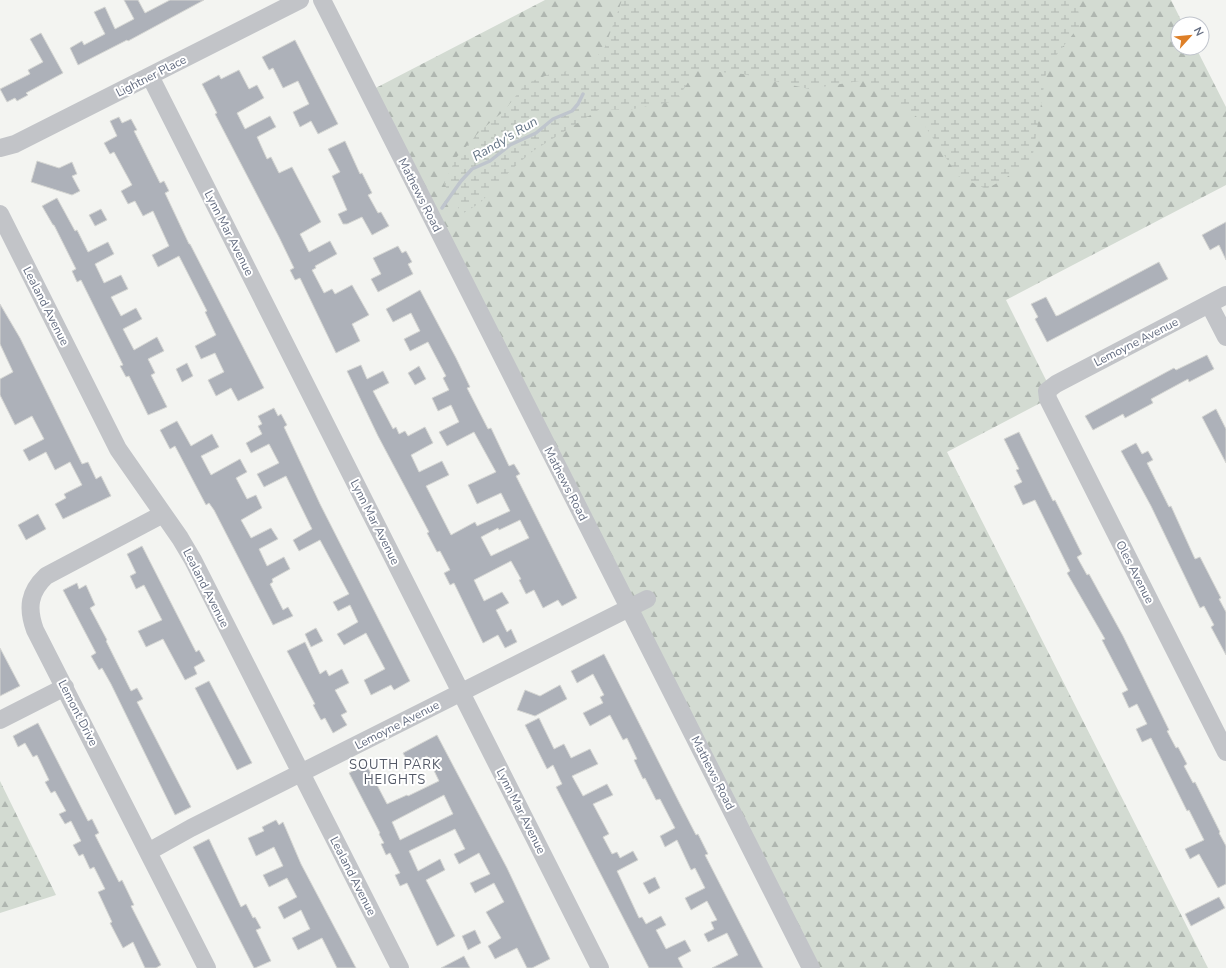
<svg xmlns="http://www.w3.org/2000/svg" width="1226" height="968" font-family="'Nunito Sans',sans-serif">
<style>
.forest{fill:url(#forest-firs)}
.wetland{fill:url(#wetland-marsh)}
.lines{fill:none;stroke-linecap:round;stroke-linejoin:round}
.stream{stroke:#bfc5cd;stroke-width:3.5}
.building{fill:#adb1b9;stroke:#d5d6d3;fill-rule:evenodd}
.minor{stroke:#c2c4c8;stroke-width:18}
.labels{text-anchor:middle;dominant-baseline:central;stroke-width:4;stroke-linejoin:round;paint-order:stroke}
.street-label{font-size:12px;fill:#646d81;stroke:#fff}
.water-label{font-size:13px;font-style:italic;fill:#647485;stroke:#fff}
.neighbourhood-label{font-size:13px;letter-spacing:1px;fill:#525866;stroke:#fff}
</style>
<defs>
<pattern id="forest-firs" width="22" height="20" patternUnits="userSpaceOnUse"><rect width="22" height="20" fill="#d3dbd2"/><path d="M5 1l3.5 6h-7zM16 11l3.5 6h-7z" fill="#afb6b0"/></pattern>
<pattern id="wetland-marsh" width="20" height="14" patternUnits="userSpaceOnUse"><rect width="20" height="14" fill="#d3dbd2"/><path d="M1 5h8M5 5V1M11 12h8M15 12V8" fill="none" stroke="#afb6b0"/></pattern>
</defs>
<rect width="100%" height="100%" fill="#f3f4f1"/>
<path class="forest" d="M545 0H1171L1183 24H1178V48H1196L1226 107V185L1006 300 1050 388 1048 399 947 452 1208 968H811L368 92Z
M0 781 56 895 0 913Z"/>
<path class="wetland" d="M622 0H1076L1081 24 1047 67 1032 160 1001 181 986 189 958 176 921 120 866 80 809 89 743 74 696 70 676 101 628 110 600 109 533 151 513 168 480 203 462 214 444 184 456 158 479 132 505 110 525 84 550 74 587 68 605 47Z"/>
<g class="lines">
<path class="stream" d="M442 208 461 181 472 169 490 161 510 145 536 133 553 119 572 111 578 104 583 94"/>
</g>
<path class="building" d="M124 0H138L145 13 170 0H204L128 41 127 40 78 65 70 48 82 41 84 45 105 34 94 12 105 7 115 29 134 19Z
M41 33 63 73 26 93 28 95 17 101 15 98 7 102 0 89 30 74 28 70 43 62 30 39Z
M295 40 338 124 318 134 311 121 300 127 293 112 309 104 298 81 283 88 273 68 269 70 262 57Z
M239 70 249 89 257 85 264 98 237 113 245 129 270 116 276 127 257 137 267 159 271 157 279 173 292 167 321 222 300 234 309 252 330 241 337 254 315 266 316 268 312 270 324 293 332 289 335 294 352 285 369 315 352 324 360 341 336 353 300 278 295 280 290 270 294 268 279 237 215 114 217 113 202 84 219 75 221 79Z
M119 117 122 123 131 119 137 130 134 131 160 183 164 181 169 191 165 193 189 244H190L264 388 238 401 231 388 216 396 208 380 224 372 215 353 201 359 195 346 216 335 205 312 207 311 179 256 158 267 152 255 169 246 153 211 143 216 135 201 128 204 121 191 132 185 114 152 110 154 104 143 117 136 110 121Z
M345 141 360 174 362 173 372 193 368 195 378 213 381 212 389 226 372 235 362 217 347 224H343L338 214 347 210 332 176 340 172 328 149Z
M37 161 59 168 72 162 77 174 72 176 80 191 72 195 31 182Z
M57 198 75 231 77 230 88 252 108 242 114 254 95 264 104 283 121 275 128 289 111 297 121 316 136 308 142 319 123 329 134 350 157 337 164 351 148 359 155 373 151 375 167 407 148 415 129 376 126 377 120 366 123 365 81 280 77 282 72 271 76 269 54 225H53L42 206Z
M101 209 107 220 95 226 89 215Z
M1226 222V260L1219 245 1210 250 1202 235Z
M398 246 402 253 406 251 412 262 408 264 413 274 378 292 371 279 381 274 373 258Z
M1159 262 1168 279 1047 342 1035 319 1038 317 1031 304 1046 297 1056 316 1059 315Z
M420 290 456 358 470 387 467 388 488 429 491 428 509 466 514 464 520 474 516 476 577 598 562 606 558 600 543 608 534 590 526 594 519 580 521 579 511 561 474 580 484 601 502 592 509 603 496 610 507 632 511 629 517 642 505 648 498 635 483 643 454 583 450 585 444 573 450 570 440 551 437 552 427 533 429 532 378 436 347 371 361 365 367 379 383 371 389 383 373 391 393 429 396 427 399 434 405 431 408 436 425 427 433 443 411 455 419 472 442 461 449 475 426 486 451 535 475 522 477 526 510 511 501 493 477 504 468 485 496 472 474 432 447 446 439 432 459 422 451 405 438 411 432 398 449 390 443 378 446 376 428 342 410 351 404 339 420 331 411 313 393 322 386 309ZM520 520 529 538 491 556 481 537 498 528 499 530Z
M0 304 20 338 82 464 88 462 96 479 101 476 111 496 63 519 55 504 66 498 64 494 82 485 70 462 55 470 46 452 29 461 23 450 44 439 32 416 15 425 0 395V379L13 372 0 344Z
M1207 355 1214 369 1189 382 1188 379 1151 399 1153 403 1125 418 1123 414 1093 430 1085 416 1174 368 1176 370Z
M187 363 193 376 182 382 176 369Z
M419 366 426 379 415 385 408 373Z
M274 408 278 416 281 414 287 425 284 427 320 504 410 681 394 690 391 685 371 695 364 680 385 669 366 633 344 645 337 634 358 622 350 605 338 611 333 602 349 594 320 540 299 551 293 540 312 529 286 476 264 487 257 474 279 463 269 444 251 453 246 443 262 434 258 426 262 424 258 416Z
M1216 409 1226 429V463L1202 417Z
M177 421 191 446 212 434 219 447 201 456 211 475 240 459 247 472 236 478 247 499 256 495 262 508 241 520 251 538 271 528 278 539 259 549 267 566 284 557 290 569 272 579 273 582 270 584 283 610 288 607 293 616 273 625 214 510 209 503 206 505 175 446 170 449 160 430Z
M1019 432 1053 501 1055 500 1082 554 1077 557 1087 575 1089 574 1123 636 1169 730 1167 731 1176 748 1178 747 1187 764 1184 766 1193 783 1195 782 1220 832 1219 833 1226 846V884L1218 888 1199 854 1190 859 1185 849 1204 840 1189 810 1187 811 1151 738 1142 742 1136 729 1147 724 1137 704 1129 708 1122 693 1128 690 1102 640 1105 639 1067 573 1070 571 1035 500 1023 505 1014 486 1022 482 1016 470 1019 469 1004 439Z
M1136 443 1142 454 1148 451 1153 460 1147 463 1169 507 1171 506 1195 559 1200 557 1221 598 1219 599 1226 612V655L1211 627 1214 625 1204 606 1200 608 1151 506 1121 451Z
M38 514 46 529 26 540 18 525Z
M142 546 196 652 199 650 205 661 194 667 197 674 185 680 163 639 146 647 138 631 162 620 144 585 136 589 130 576 136 573 127 554Z
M77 583 79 589 86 585 95 605 90 608 107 640 106 641 131 691 137 688 143 699 137 702 191 807 175 815 111 684 102 668 99 670 91 656 96 653 63 590Z
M316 628 323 641 311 647 305 634Z
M305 642 320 674 326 670 329 676 342 669 349 683 335 690 347 712 341 715 347 725 333 733 325 718 321 720 313 705 315 704 287 651Z
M0 648 20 686 0 696Z
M604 654 680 804 696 835 698 834 708 854 705 855 763 968H712L738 955 727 933 708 942 704 934 714 929 711 922 717 920 707 901 691 910 685 898 705 888 695 868 691 870 677 840 665 847 660 836 675 828 660 799 656 800 645 778 643 779 634 760 637 759 627 738 623 740 610 715 590 726 583 713 603 703 600 697 604 695 593 674 577 683 571 671Z
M209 681 252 763 237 770 195 688Z
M560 685 567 699 535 716 517 710 525 690 540 696Z
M539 718 554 749 564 744 571 758 590 749 598 764 572 776 583 796 607 784 613 795 593 804 609 834 603 837 612 854 617 852 620 858 633 851 638 860 617 871 639 918 642 917 646 924 661 916 666 925 656 930 666 949 685 940 691 951 678 958 683 968H649L556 787 562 784 553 765 547 769 525 725Z
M38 723 88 821 92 819 99 833 95 835 119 882 122 880 134 905 131 906 161 965 156 968H145L133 942 123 948 110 923 112 922 98 892 105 889 94 867 90 869 83 854 79 856 73 845 81 841 71 821 65 824 59 814 66 811 55 791 51 793 45 782 49 780 37 755 33 757 25 743 18 747 13 736Z
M437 735 507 868 550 959 532 968H527L517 948 495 959 488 946 501 938 486 912 504 902 494 883 475 893 470 883 490 874 479 853 459 864 454 854 465 849 455 829 409 851 418 871 440 859 445 870 426 880 455 936 437 946 407 883 400 886 395 875 400 873 390 853 386 855 381 844 384 843 379 834 380 833 349 773 366 764 387 804 407 795 408 796 439 781 427 756 410 766 403 753ZM444 795 453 814 400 840 392 822Z
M276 820 279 825 283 822 301 864 356 968H337L322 938 298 950 292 938 310 929 301 910 284 919 278 907 297 897 287 878 269 887 263 875 283 866 274 847 256 856 248 838 264 831 262 827Z
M209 839 241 907 246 904 253 918 255 917 261 928 256 930 271 961 255 968H254L193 847Z
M655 877 660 888 649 894 643 883Z
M1219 897 1225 908 1191 926 1185 914Z
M475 930 481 943 468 950 462 936Z
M464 956 470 968H441Z"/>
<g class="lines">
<path class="minor" d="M322 0 811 968
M150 76 600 968
M0 148 15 144 300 0
M0 214 118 449 180 538 193 560 400 968
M1226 295 1056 384 1047 391 1048 399 1226 752
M1209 304 1226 337
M163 514 46 576C29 592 27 608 35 630L207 968
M0 720 65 687
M148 852 191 828 647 599"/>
</g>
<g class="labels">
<g class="street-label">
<text transform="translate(151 76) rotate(-27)">Lightner Place</text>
<text transform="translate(420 195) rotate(63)">Mathews Road</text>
<text transform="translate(229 233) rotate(63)">Lynn Mar Avenue</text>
<text transform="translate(46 306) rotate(63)">Lealand Avenue</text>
<text transform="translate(1136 342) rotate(-27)">Lemoyne Avenue</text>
<text transform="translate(566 484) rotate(63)">Mathews Road</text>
<text transform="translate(375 522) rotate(63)">Lynn Mar Avenue</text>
<text transform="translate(1135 572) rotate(63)">Oles Avenue</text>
<text transform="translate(206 588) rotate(63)">Lealand Avenue</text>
<text transform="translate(78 713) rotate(63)">Lemont Drive</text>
<text transform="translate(397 725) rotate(-27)">Lemoyne Avenue</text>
<text transform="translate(713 773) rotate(63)">Mathews Road</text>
<text transform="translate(521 811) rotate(63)">Lynn Mar Avenue</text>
<text transform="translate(353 876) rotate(63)">Lealand Avenue</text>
</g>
<g class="water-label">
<text transform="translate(505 139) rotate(-31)">Randy's Run</text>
</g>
<g class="neighbourhood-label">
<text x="395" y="765">SOUTH PARK<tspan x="395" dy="15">HEIGHTS</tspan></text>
</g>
</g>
<g transform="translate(1190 36) rotate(63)"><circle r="19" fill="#ffffff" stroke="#c1c5cd"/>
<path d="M0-3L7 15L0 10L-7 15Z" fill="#de7f27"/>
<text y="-6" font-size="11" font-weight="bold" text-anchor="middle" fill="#646d81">N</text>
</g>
</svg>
